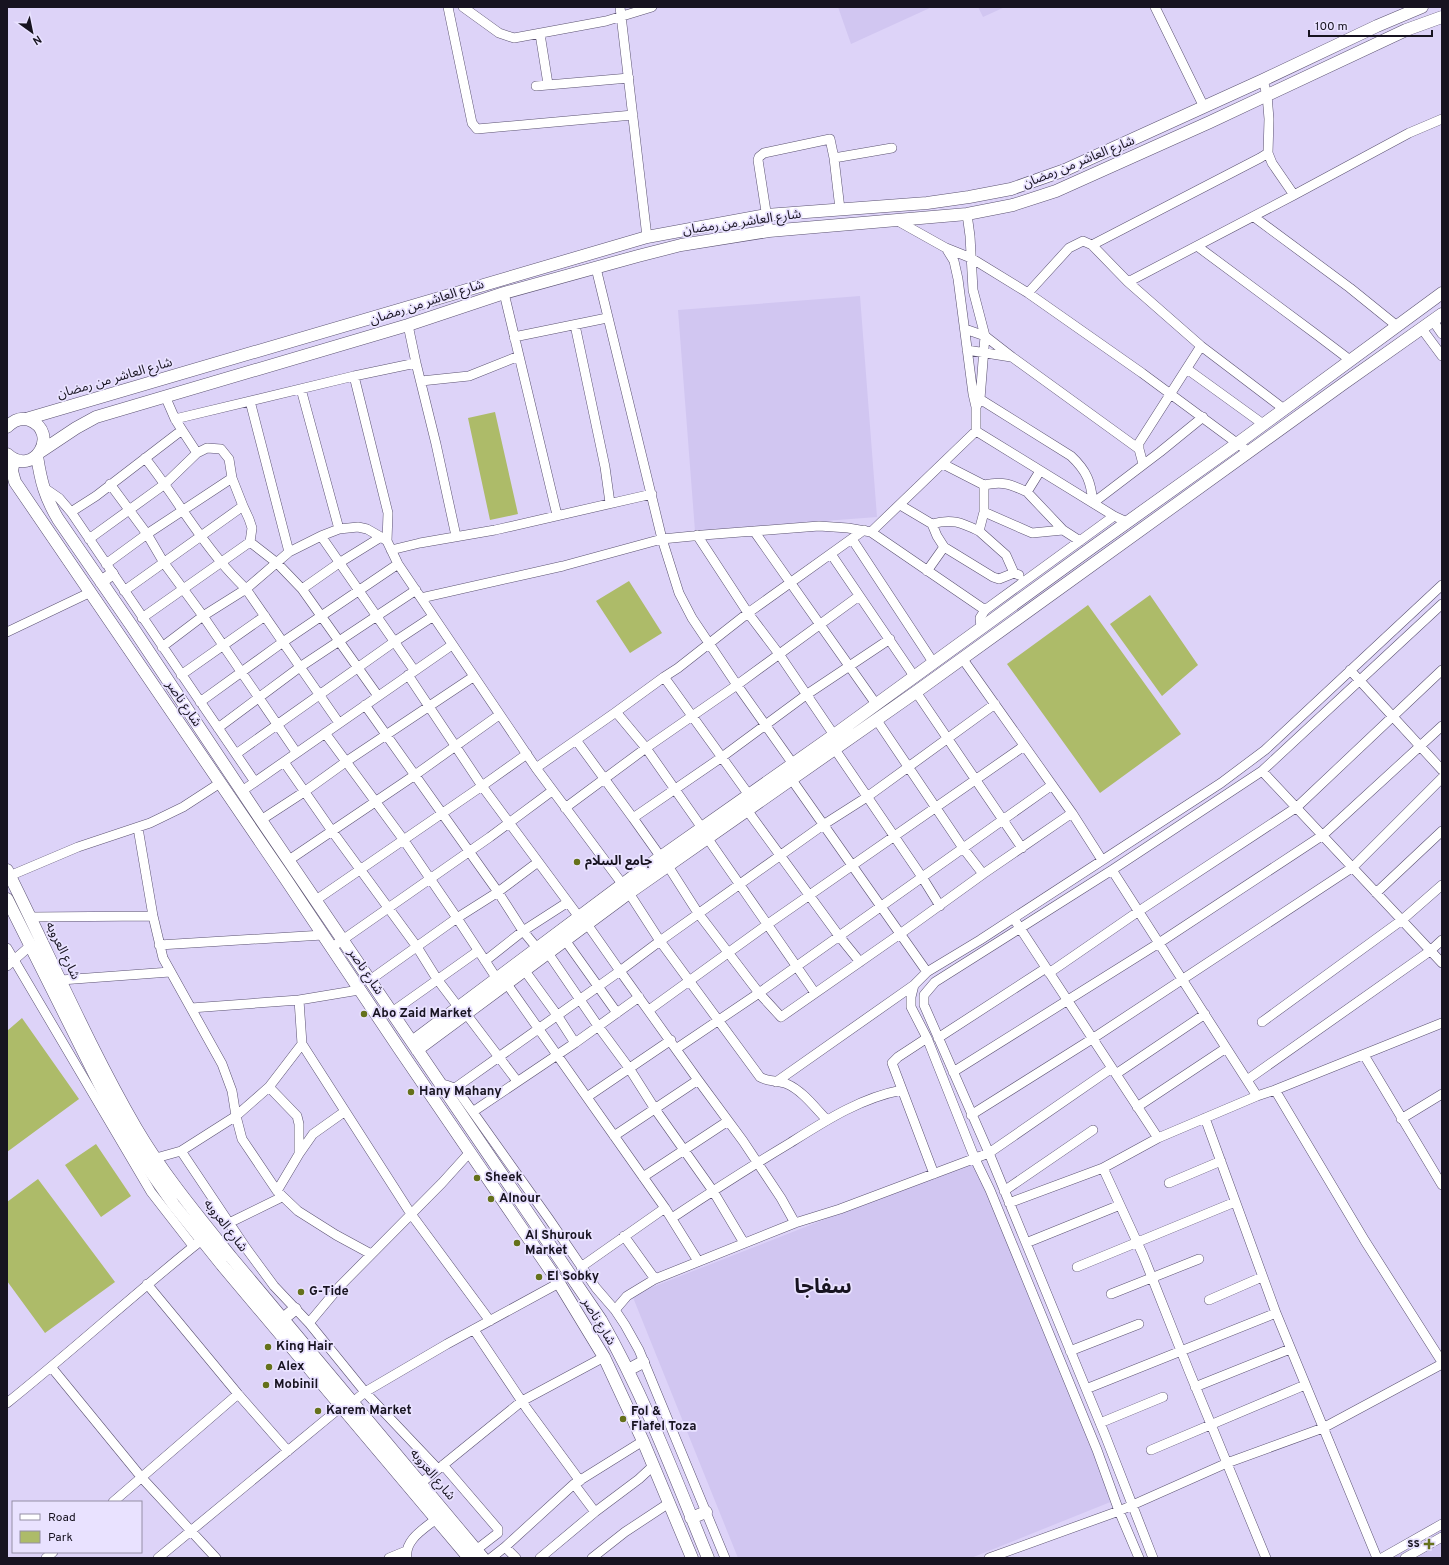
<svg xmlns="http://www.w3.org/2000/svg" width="1449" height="1565" font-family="Overpass,'Noto Sans Arabic',sans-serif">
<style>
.built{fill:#d1c6f1}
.green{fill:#adbb69}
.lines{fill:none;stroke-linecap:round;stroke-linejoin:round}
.minor-casing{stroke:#5b5271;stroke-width:10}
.major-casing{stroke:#5b5271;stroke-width:13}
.minor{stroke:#fff;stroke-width:9}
.major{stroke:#fff;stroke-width:12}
.poi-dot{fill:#65711b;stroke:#e9e2ff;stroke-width:1.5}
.labels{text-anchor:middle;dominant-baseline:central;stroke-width:3.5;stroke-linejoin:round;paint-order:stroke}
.street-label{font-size:13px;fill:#171320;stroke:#e9e2ff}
.poi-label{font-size:13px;font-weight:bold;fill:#171320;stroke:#e9e2ff;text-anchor:start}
.town-label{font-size:21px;font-weight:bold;fill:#171320;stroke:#e9e2ff}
</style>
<rect width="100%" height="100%" fill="#ddd3f8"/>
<path class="built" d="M838 7H932L851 44Z
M978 7H1005L983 17Z
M860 296 877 517 695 531 678 310Z
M973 1161 1113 1501 971 1558H738L632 1295Z
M1442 1529V1558H1389Z"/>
<path class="green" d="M495 412 518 514 490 520 468 418Z
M629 581 662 633 630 653 596 601Z
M1150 595 1198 665 1162 696 1110 624Z
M1088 605 1181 734 1100 793 1007 664Z
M22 1018 79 1099 7 1152V1031Z
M96 1144 131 1196 101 1217 65 1165Z
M38 1179 115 1282 45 1333 7 1281V1202Z"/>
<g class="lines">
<defs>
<path id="minor" d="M448 7 472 123 477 129 633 115
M463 7 499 33 514 38 606 21 652 7
M620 7 647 237
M1155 7 1204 107
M540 34 548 84
M1263 80 1267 95 1269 119 1268 153 1272 163 1294 195
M536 86 629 78
M834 158 892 148
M967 214 970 236 973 290 985 336 980 399 976 407
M1254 217 1350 288 1397 326
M896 220 946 248 971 258 1028 293 1142 373 1249 452
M769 231 758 160 759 157 764 153 830 139 834 158 840 209
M1092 245 1260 158 1268 153
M1197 246 1317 335 1350 360
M596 268 662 539 679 593 692 618 737 685 793 764
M1128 282 1201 346 1284 409
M504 293 557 515
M1028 293 1069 248 1083 241 1092 245 1128 282 1294 195 1409 133 1442 119
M1433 321 1442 334
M575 325 605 467 610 503
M965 329 985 336 1012 357 1139 449
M1422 329 1442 356
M514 337 607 318
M967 350 1011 357
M416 363 436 444 456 536
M1187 369 1263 424
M354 376 388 513 387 541
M421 381 469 376 519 356
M301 389 339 529
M975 396 1071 456C1087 471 1091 482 1093 503
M250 401 289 552
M175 419 354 376 416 363 408 325
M182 430 197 453
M976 431 1114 516 1127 522
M145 458C172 492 193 529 221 562 229 572 237 580 246 589
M943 464 984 485V512L1032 533 1063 530 1080 541
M1143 464 1139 449V443L1201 346
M110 484 147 534 164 563 203 616 296 752
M984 485C1003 481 1010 484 1027 492L1040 471
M43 487 59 498 71 512 255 782
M1027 492 1063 530
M1093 503 1160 452 1203 417
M900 505 932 524C952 518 962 523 979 531L984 512
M71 512 96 496 182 430 175 419 165 396
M932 524 937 536 944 547 993 577 999 579 1014 573
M754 531 876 704
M979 531 1006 555 1014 573 1019 575
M871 532 976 431V407L973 394 958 279 954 261 946 248
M697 535 748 613 779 654 834 735
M321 536 414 670
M89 539 165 484 197 453 207 448 221 449 229 459 232 478 243 506 249 519 252 528 250 542
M852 539 933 662
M391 550 420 543 495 530 652 494
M831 554 914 676
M106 564 147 534 232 478
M927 571 944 547
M246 589 339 723
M302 589 339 563 381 537
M124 591 243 506
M421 598 563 566 662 539 703 535 819 526 848 528 871 532 985 610 980 618 981 627
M985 610 1114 516
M142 618 250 542 277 563 302 589 378 696
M7 632 91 592
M162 647 203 616 246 589 289 552 321 536 339 529 358 527 367 529 381 537 387 541 398 564 536 768 629 893 660 941 620 971 698 1080 743 1141 781 1198 795 1223
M1350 670 1442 770
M181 675 265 616
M408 675 482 786 579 917
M916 692 1022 848
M200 702 283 642 398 564
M365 705 498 892 523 931 537 948
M616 712 664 677
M876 719 963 848 983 874
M218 728 300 667 416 590
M325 733 403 839 457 918 497 979
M834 748 922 877 940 906
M236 754 394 642 432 617
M284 762 332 831 417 947 437 979 459 1008
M536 768 576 740
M1262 771 1442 963
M792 780 927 972
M242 791 452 645
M749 795 664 677 678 668 748 613 864 530
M565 808 646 748 737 685 859 596
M747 810 839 936 860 962
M1072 813 1102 860
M633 818 576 740 616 712 646 748 702 828
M261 820 304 792 347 761 473 677
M138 828 153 916 163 958 222 1064 232 1091 236 1116
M708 839 815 993
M660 856 633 818 722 757 806 695 890 639
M289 860 415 775 499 715
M668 866 698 913 759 993 781 1017 900 934 983 874 1072 813 962 658
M1112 870 1257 1096
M7 877 78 847 150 823 183 807 220 783
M1376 893 1442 831
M316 900 482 786 527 754
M30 917 153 916
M1016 922 1158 1138
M565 940 617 1013
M159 945 323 935
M7 948 151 1192 193 1246
M331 948 490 837 552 791
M548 953 598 1026 629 1068 655 1109 713 1191 744 1243
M485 961 523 931 568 902
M7 966 30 946
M525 971 557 1015 575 1043
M1049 973 1139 911 1297 807 1442 670
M61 980 170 972
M370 980 457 918 498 892 538 862
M507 984 665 1208 698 1261
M191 1008 299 1000
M649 1010 768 924 1024 746
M392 1012 478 951
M467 1015 517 1081
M1262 1022 1402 920 1442 885
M927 1038 898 1057 892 1063 934 1174
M938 1038 1046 968
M302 1044 411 1214 490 1321
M676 1049 759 993 1052 785
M1364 1055 1442 1185
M953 1072 1159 943 1323 835 1442 726
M1116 1074 1205 1014
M1247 1080 1430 951 1442 940
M776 1082 914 985
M440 1084C449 1085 454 1087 460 1094L549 1219 596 1288 615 1310 625 1325 639 1350 725 1558
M269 1087 302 1044 299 1000 359 990
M455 1088 620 971 587 924
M1275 1090 1365 1241 1442 1362
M587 1097 671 1040
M1137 1107 1226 1048
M474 1111 575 1043 639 997
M971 1115 1092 1039 1353 867 1442 778
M236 1116 269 1087 297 1116 299 1124V1154L313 1134 344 1112
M1205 1118 1276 1313 1377 1558
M1401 1119 1442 1094
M827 1120C815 1108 803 1091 787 1084 778 1080 768 1082 760 1077L660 941 823 825 867 797 995 704
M614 1136 698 1080
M181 1151 246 1248 274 1286 309 1323 365 1392 438 1469
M156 1158 181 1151 236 1116 242 1139 277 1191 298 1211 336 1235 371 1254
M1103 1168 1143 1255 1189 1371 1266 1558
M643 1177 728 1121
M1169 1183 1221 1161
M277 1191 299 1154
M1004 1191 1093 1130
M1009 1203 1103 1168 1158 1138 1257 1096 1275 1090 1442 1023
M672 1218C711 1192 750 1167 790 1143 825 1121 860 1098 902 1090
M229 1223 282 1197
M624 1236 655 1279
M1026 1243 1120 1205
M581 1267 665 1208
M1077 1267 1235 1202
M147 1284 238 1394
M1111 1294 1199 1259
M1209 1300 1262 1277
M615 1310 627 1296 655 1279 795 1223 840 1209 989 1153 1112 1068
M309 1323 340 1286 442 1183 470 1152
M474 1330 527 1409 580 1481
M1070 1351 1139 1324
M52 1368 142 1478 216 1558
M1195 1387 1290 1349
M1086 1389 1276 1313
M353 1402 365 1392 447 1344 559 1283
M7 1403C72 1351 133 1295 198 1243
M1100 1423 1163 1397
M1151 1450 1305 1385
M443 1465 498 1529V1533L476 1550
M421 1483 522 1401 604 1357
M574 1484 595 1512
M113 1502 238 1394 288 1451
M505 1547 516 1558
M46 1558 53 1552
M158 1558 341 1407
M389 1558 406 1551
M407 1558C404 1540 424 1529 436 1519
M491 1558 505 1547 574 1484 643 1441
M540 1558 595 1512 639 1479 653 1466
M592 1558 625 1532 669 1503
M989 1558 1119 1511 1227 1463 1323 1428 1442 1364
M1139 1558 1119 1511 1097 1450 990 1190 975 1159 927 1038 911 1007V997L914 985 927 972 980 940 1221 783 1265 750 1442 585
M1153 1558 1105 1435 989 1153 924 1005V995L935 982 1112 870 1262 771 1442 604
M1382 1558 1442 1524
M1405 1558 1442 1537"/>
<path id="major" d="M26 419 647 237 766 215 927 203 969 197 1011 189 1065 170 1263 80 1377 26 1422 7
M7 427C13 421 21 417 29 420 61 432 34 479 7 454
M40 452 76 428 96 417 408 325 504 293 638 256 681 245 769 231 967 214 1013 205 1056 191 1210 122 1406 30 1442 17
M37 456C41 482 45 497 58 519L131 625 261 820 601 1320C644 1395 675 1477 708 1558
M14 460 12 471 15 482 285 878 400 1050 559 1283 604 1357 643 1441 692 1558
M101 582 112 574
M7 870C50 956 88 1045 136 1128 163 1174 198 1216 231 1257L483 1558
M7 899 114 1113 141 1158 174 1205 222 1265 469 1558
M412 1042 635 875 834 735 1094 546 1238 443 1442 293
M417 1050 629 893 916 692 1343 384 1442 314
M283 1319 295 1309
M628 1370 643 1362
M691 1518 706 1512"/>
</defs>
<use href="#minor" class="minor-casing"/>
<use href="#major" class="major-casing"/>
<use href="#minor" class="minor"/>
<use href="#major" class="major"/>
</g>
<g class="poi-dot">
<circle cx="577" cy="862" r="4"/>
<circle cx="364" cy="1014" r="4"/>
<circle cx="411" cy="1092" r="4"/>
<circle cx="477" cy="1178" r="4"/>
<circle cx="491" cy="1199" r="4"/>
<circle cx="517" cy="1243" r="4"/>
<circle cx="539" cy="1277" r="4"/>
<circle cx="301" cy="1292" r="4"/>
<circle cx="268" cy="1347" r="4"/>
<circle cx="269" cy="1367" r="4"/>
<circle cx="266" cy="1385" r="4"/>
<circle cx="318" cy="1411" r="4"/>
<circle cx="623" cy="1419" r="4"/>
<path d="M1427 1538h4v4h4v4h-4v4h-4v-4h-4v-4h4z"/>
</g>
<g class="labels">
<g class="street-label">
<text transform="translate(1079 163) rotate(-22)">شارع العاشر من رمضان</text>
<text transform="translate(742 223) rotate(-8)">شارع العاشر من رمضان</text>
<text transform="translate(427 303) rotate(-18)">شارع العاشر من رمضان</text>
<text transform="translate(115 379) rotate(-16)">شارع العاشر من رمضان</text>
<text transform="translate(183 704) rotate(56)">شارع ناصر</text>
<text transform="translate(62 951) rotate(64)">شارع العروبه</text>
<text transform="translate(365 972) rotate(56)">شارع ناصر</text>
<text transform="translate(225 1226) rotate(52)">شارع العروبه</text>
<text transform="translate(598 1322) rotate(59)">شارع ناصر</text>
<text transform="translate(432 1475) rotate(50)">شارع العروبه</text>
</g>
<g class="poi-label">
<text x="585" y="862">جامع السلام</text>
<text x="372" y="1014">Abo Zaid Market</text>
<text x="419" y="1092">Hany Mahany</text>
<text x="485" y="1178">Sheek</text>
<text x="499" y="1199">Alnour</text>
<text x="525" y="1236">Al Shurouk<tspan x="525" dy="15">Market</tspan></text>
<text x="547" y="1277">El Sobky</text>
<text x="309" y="1292">G-Tide</text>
<text x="276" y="1347">King Hair</text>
<text x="277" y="1367">Alex</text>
<text x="274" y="1385">Mobinil</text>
<text x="326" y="1411">Karem Market</text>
<text x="631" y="1412">Fol &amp;<tspan x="631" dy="15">Flafel Toza</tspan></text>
<text x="1420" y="1544" text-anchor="end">ss</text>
</g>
<g class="town-label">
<text x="823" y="1287">سفاجا</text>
</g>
</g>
<rect width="1449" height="1565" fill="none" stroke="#171320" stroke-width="16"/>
<rect x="12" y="1501" width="130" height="52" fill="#e9e2ff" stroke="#958fa6"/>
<rect x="20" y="1514" width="20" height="6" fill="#ffffff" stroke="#958fa6"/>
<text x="48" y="1521" font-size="12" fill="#171320">Road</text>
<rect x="20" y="1531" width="20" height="12" fill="#adbb69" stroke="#958fa6"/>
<text x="48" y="1541" font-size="12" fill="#171320">Park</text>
<g transform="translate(32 32) rotate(147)" stroke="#e9e2ff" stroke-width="3" paint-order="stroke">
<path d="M0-3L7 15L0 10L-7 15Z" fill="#171320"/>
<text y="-6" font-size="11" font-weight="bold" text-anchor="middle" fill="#171320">N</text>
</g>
<path d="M1309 30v6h123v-6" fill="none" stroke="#171320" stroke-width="2"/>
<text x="1315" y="30" font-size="12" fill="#171320" stroke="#e9e2ff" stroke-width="3" paint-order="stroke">100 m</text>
</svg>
